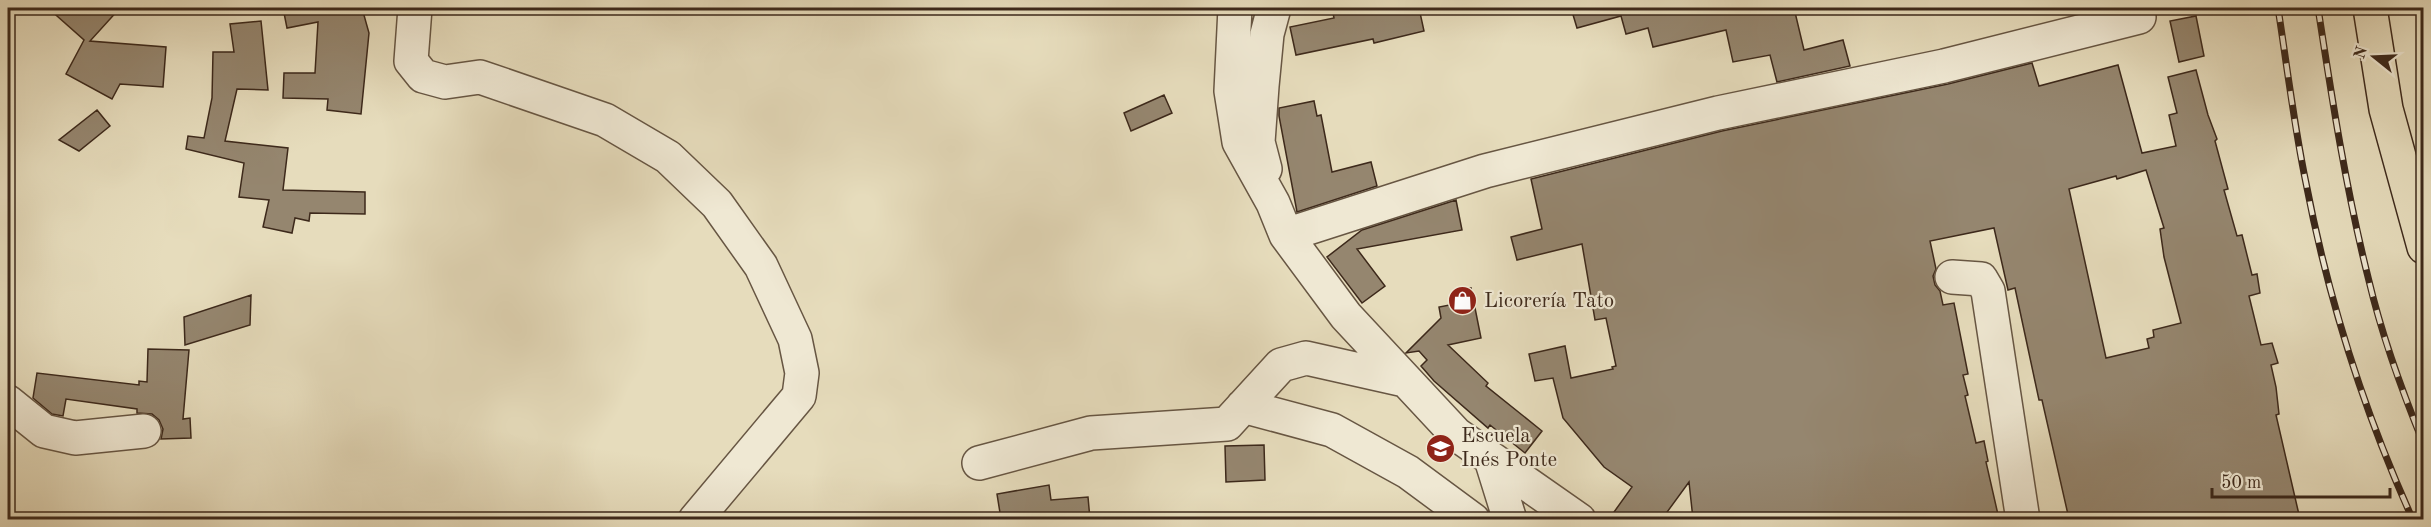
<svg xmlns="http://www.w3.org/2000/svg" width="2431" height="527" font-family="'Old Standard TT',serif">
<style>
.building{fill:#95866f;stroke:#3d291b;stroke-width:1.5;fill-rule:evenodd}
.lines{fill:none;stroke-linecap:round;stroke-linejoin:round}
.minor-casing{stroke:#675643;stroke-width:36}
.highway-casing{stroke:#3d291b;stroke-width:36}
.minor{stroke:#efe8d3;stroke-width:33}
.highway{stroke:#e6dcbc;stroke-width:33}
.rail-casing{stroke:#3d291b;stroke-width:7}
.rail{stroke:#efe8d3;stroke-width:4.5;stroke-dasharray:14;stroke-linecap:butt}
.labels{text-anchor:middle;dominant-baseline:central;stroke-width:4.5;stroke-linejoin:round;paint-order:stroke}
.poi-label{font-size:21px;fill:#3d291b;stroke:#efe8d3;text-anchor:start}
</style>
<rect width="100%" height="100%" fill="#e6dcbc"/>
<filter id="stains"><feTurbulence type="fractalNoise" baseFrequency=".00333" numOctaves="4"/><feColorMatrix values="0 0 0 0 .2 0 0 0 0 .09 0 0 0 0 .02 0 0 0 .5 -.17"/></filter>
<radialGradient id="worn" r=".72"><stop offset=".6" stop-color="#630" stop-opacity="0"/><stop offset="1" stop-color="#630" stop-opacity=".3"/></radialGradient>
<path class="building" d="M48 8H120L90 41 166 47 163 87 120 84 112 99 66 74 84 40Z
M283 8H362L369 33 361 114 327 110 328 99 283 98 284 73H315L318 22 287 28Z
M1332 8H1419L1424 31 1374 43 1373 39 1296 55 1290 27 1334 18Z
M1571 8H1794L1804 50 1843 40 1850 66 1777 82 1770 55 1733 62 1726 30 1653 47 1648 28 1626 34 1621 16 1577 28Z
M2196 16 2204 56 2179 62 2170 21Z
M261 21 268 90 237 89 225 141 288 148 283 190 365 192V214L310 213 309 221 295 218 292 233 263 227 269 200 239 197 244 163 186 149 188 136 204 138 212 98 213 52H234L230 24Z
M2032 63 2039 86 2118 65 2142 153 2176 146 2169 115 2177 113 2168 77 2196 70 2208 115 2217 139 2215 141 2228 189 2224 190 2237 236 2242 235 2252 275 2257 274 2260 293 2249 296 2261 345 2272 343 2278 363 2271 365 2276 387 2279 414 2276 415 2300 519H2069L2042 400H2039L2015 288 2008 290 1994 228 1930 241 1936 269 1933 276 1935 285 1940 291 1943 305 1954 303 1968 374 1963 375 1968 395 1965 396 1976 443 1984 441 1988 461 1986 462 1999 519H1693L1689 482 1662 519H1609L1632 487 1604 467 1563 418 1553 378 1535 381 1529 354 1565 346 1571 378 1613 369 1612 367 1616 366 1606 318 1595 320 1582 244 1517 260 1511 237 1542 229 1531 179 1722 131 1948 84ZM2146 170 2164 228 2160 229 2164 257 2181 323 2153 330 2154 337 2147 339 2149 348 2106 358 2069 189 2116 176 2117 179Z
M1164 95 1172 113 1131 131 1124 113Z
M1314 101 1317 116 1321 115 1332 172 1371 162 1377 186 1297 212 1279 116V108Z
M97 110 110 126 79 151 59 140Z
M1456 200 1462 230 1357 249 1385 286 1362 303 1327 257 1362 230Z
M1471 288 1481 338 1448 345 1488 383 1486 386 1542 431 1525 453 1490 425 1488 428 1434 381 1421 366 1427 360 1419 351 1406 353 1441 318 1439 307 1455 304 1452 292Z
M251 295 250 325 185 345 184 317Z
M148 349 189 350 183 419 190 418 191 438 161 439 163 429 159 420 152 414 137 413V409L66 399 63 416 52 414 33 398 37 373 139 385V381L147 382Z
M1264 445 1265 480 1226 482 1225 446Z
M1049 485 1051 500 1088 497 1090 519H1001L997 494Z"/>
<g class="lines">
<defs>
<path id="minor" d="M415 8 411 61 423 76 445 82 480 77 605 120 668 157 717 204 761 266 795 339 802 373 799 396 695 520
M1235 8 1231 91 1239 142 1273 203 1286 235 1346 316 1456 434 1579 520
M1265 169 1258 142 1262 86 1267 34 1274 8
M1286 235 1485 171 1718 113 1944 66 2139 17
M1952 277 1981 279 1988 291 2023 520
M8 402 44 431 75 438 144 431
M1243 406 1332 430 1408 472 1473 520
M1491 459 1510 520
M979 463 1091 433 1227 424 1281 365 1306 358 1404 380"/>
<path id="highway" d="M2370 8 2386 109 2424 247"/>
</defs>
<use href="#minor" class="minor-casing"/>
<use href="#highway" class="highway-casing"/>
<use href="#minor" class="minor"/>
<use href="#highway" class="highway"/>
<defs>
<path id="rail" d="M2278 8C2287 66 2294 125 2306 183 2328 298 2364 412 2413 520
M2318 8C2332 99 2346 190 2369 281 2382 336 2402 391 2424 445"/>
</defs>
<use href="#rail" class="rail-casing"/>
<use href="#rail" class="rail"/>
</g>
<defs>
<symbol id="shop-disc" viewBox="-11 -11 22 22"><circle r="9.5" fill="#8f2418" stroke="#efe8d3"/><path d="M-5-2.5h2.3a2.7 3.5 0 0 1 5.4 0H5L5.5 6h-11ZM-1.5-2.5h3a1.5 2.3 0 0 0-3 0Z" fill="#fff"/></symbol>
<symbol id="school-disc" viewBox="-11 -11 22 22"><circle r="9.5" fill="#8f2418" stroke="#efe8d3"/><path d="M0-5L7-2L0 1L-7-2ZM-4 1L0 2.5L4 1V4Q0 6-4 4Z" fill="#fff"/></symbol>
</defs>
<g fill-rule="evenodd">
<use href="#shop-disc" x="1446" y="284" width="33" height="33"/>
<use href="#school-disc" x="1424" y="432" width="33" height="33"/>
</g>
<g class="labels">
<g class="poi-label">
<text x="1484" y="301">Licorería Tato</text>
<text x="1461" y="436">Escuela<tspan x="1461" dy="24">Inés Ponte</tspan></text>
</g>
</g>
<rect width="2431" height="527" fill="none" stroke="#e6dcbc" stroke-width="30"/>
<rect x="9" y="9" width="2413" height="509" fill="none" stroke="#3d291b" stroke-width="3"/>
<rect x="15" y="15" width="2401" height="497" fill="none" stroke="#3d291b" stroke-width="1.5"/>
<g transform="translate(2374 57) rotate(288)" stroke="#efe8d3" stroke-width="4.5" paint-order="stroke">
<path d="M0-4.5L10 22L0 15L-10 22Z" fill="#3d291b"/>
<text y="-9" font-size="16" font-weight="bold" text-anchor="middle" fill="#3d291b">N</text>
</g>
<path d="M2212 488v9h178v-9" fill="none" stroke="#3d291b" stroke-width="3"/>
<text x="2221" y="488" font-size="18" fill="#3d291b" stroke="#efe8d3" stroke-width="4.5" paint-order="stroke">50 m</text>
<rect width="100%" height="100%" filter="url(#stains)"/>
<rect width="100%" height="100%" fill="url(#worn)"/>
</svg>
